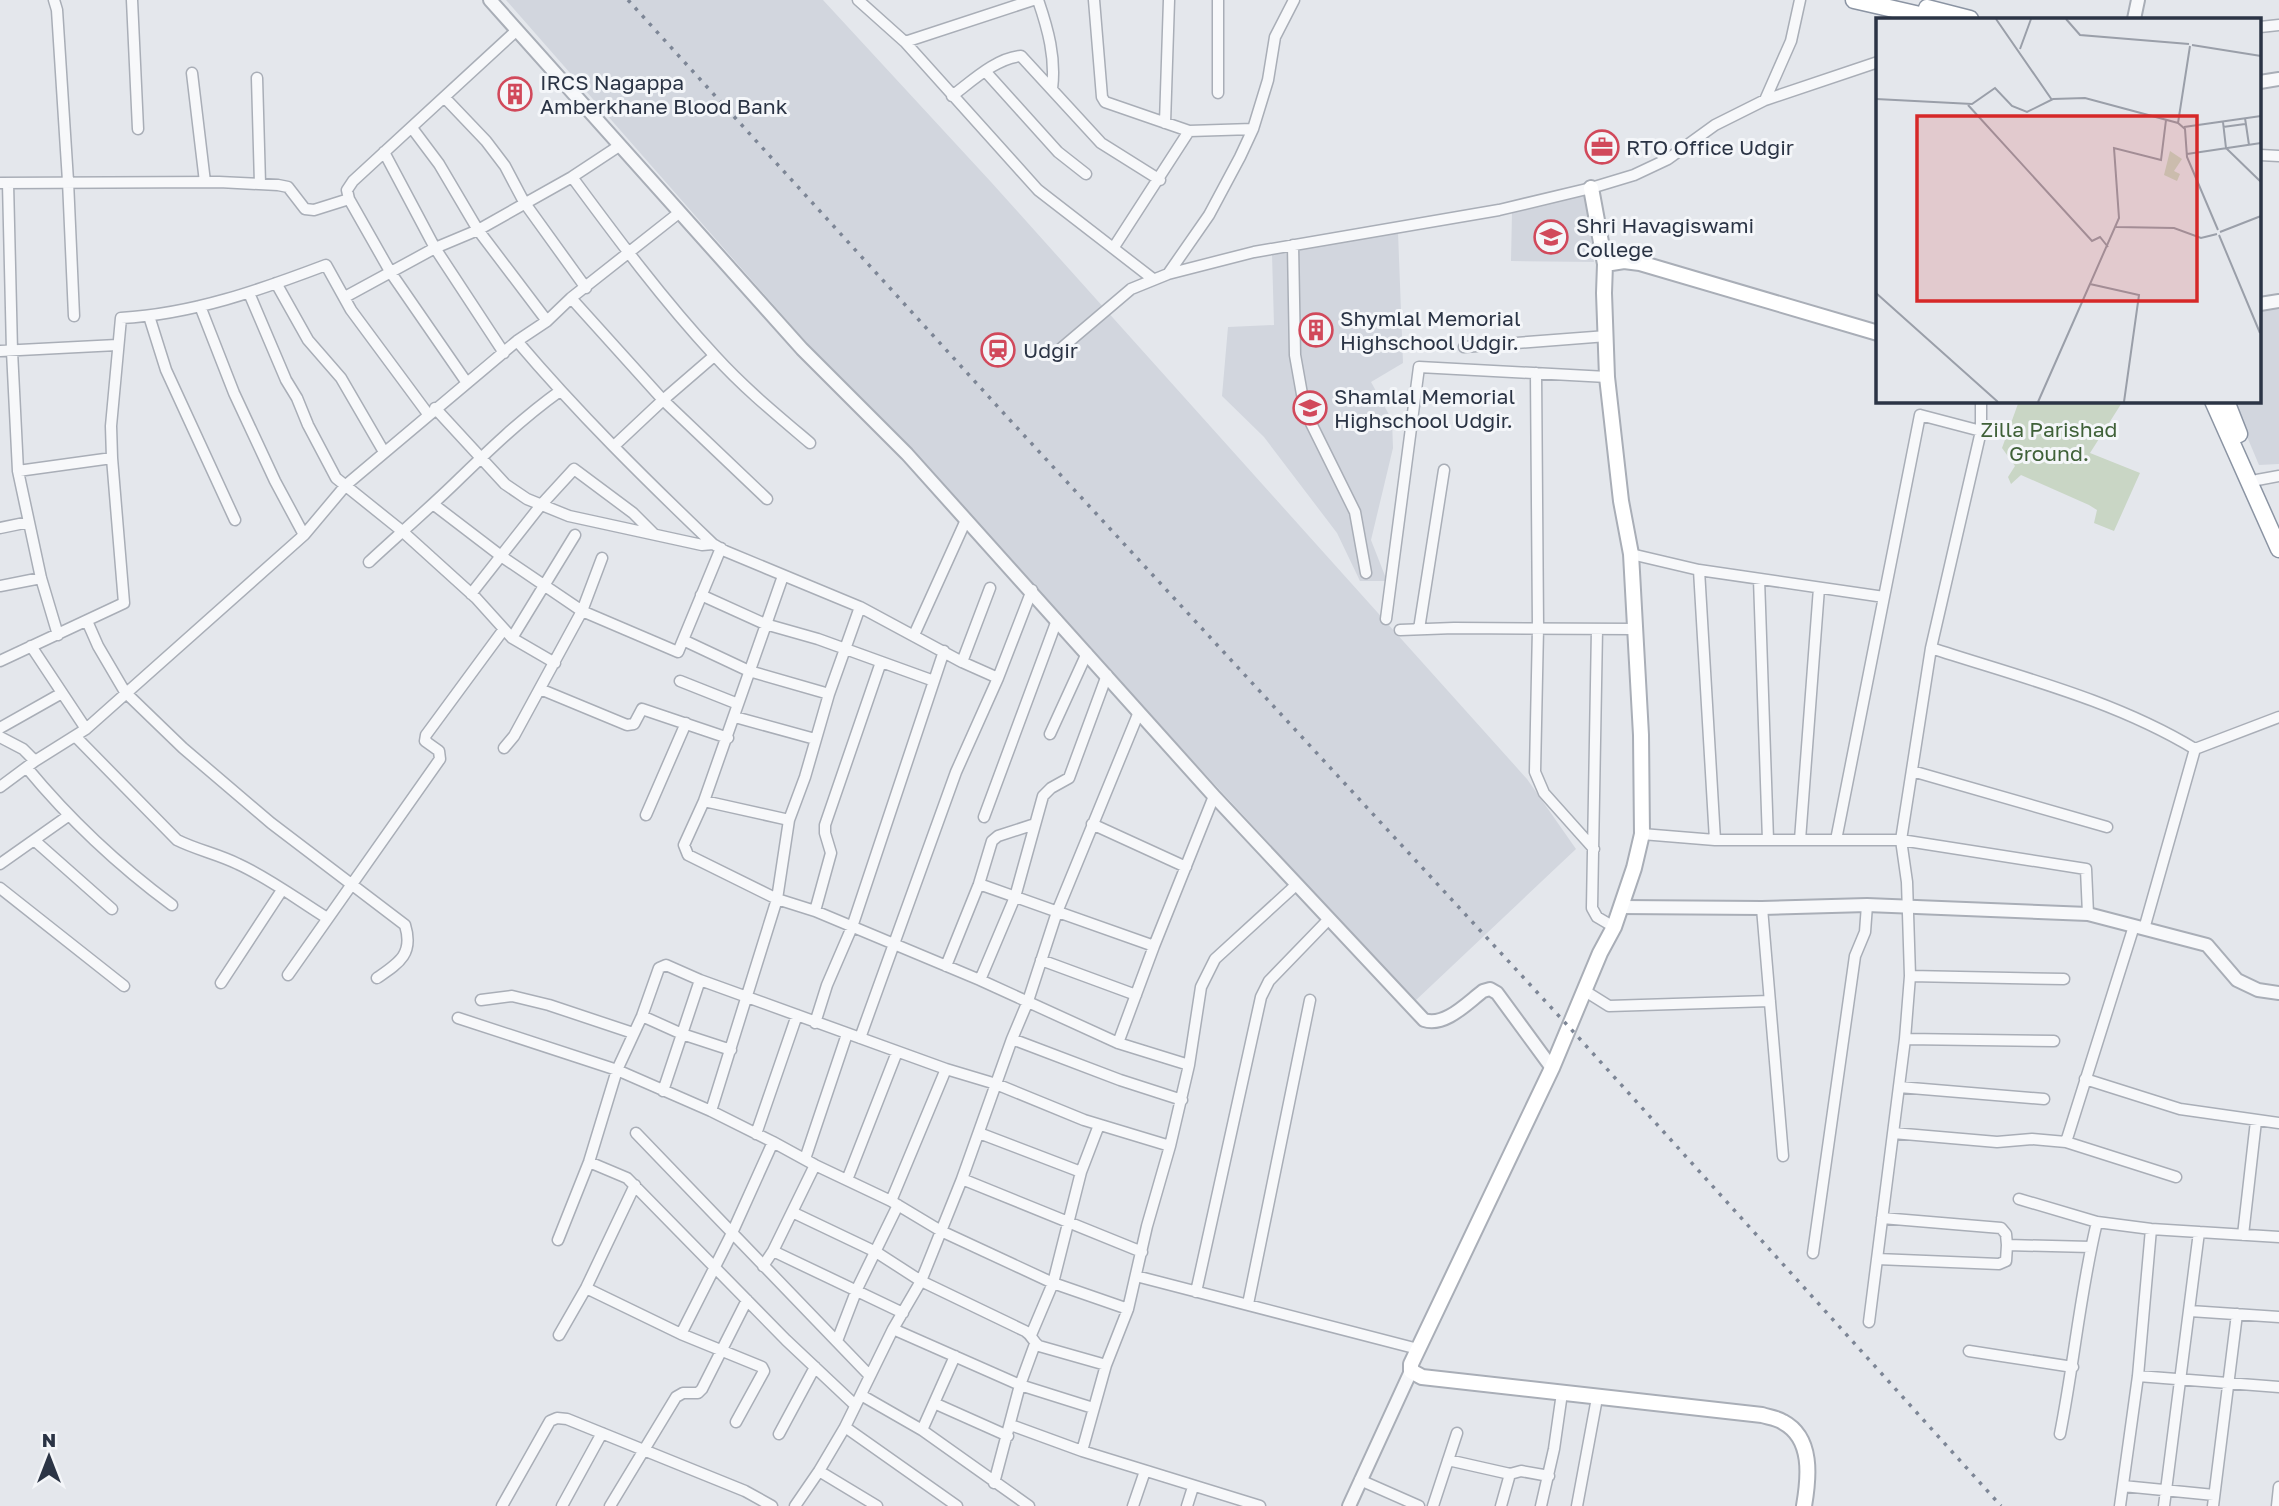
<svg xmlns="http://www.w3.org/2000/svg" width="2279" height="1506" font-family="'Golos Text',sans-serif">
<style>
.built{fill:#d2d6de}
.green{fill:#c9d6c5}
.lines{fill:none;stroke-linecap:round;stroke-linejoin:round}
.minor-casing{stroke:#a9aeb7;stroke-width:13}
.tertiary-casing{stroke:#a9aeb7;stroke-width:16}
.secondary-casing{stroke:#a9aeb7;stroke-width:18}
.trunk-casing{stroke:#8b94a3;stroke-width:19}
.minor{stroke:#f7f8fa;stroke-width:10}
.tertiary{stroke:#f7f8fa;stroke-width:12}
.secondary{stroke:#fff;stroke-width:14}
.trunk{stroke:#fff;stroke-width:16}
.rail{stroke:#7d8696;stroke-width:3.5;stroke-dasharray:3.5 7;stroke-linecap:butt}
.labels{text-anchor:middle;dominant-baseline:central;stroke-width:6;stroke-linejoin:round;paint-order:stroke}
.poi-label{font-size:21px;fill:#2b3445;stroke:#f4f6f9;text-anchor:start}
.park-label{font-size:21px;fill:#3f6138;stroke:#f4f6f9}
.inset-road{fill:none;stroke:#9a9fa9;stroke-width:2}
.view{fill:#d62828;fill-opacity:0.15;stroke:#d62828;stroke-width:3.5}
.inset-edge{fill:none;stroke:#2b3445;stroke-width:3.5}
</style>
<rect width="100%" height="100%" fill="#e4e7ec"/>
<path class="built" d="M506 0H823L991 182 1527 779 1576 849 1415 1001 813 350Z
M1586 195 1594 262 1511 261 1512 213Z
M1398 232 1403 363 1371 382 1392 420 1393 448 1371 540 1387 581H1360L1337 533 1264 437 1222 396 1228 327 1274 325 1272 254Z
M2279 305V464L2259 465 2232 401H2260V308Z"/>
<path class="green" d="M2019 401H2123L2090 453 2140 473 2114 531 2094 523 2097 510 2089 505 2021 475 2011 484 2008 477 2015 466 2002 448Z"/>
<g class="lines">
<defs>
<path id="minor" d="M54 0 57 10 68 181 74 316
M132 0 138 129
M858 0 905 42 1038 190 1153 279
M1038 0C1048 29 1056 58 1052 89
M1094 0 1102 97 1105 102 1189 131 1253 129
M2260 27 2279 25
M905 42 1033 0
M985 71 1058 152 1086 174
M192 73 205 182
M257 78 260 184
M1218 93V0
M952 96C972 81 996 58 1021 56L1101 143 1160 180
M445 98 486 141 505 166 524 202 586 288
M1765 100 1791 41 1800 0
M1165 123 1169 0
M412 128 439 164 478 230 547 321
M384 152 435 248 504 353
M2260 155 2279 156
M572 177C617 238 663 300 715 356 744 388 777 415 810 443
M0 183 219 182 278 185 288 187 305 209 314 210 349 199
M8 183 12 351 18 471 41 578 58 635
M1293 245 1295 355 1305 411 1355 512 1366 573
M1114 247 1189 131
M1168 274 1209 215 1240 157 1253 129 1268 80 1275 37 1294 0
M276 283 308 340 341 378 384 452
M249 293 286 380 297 398 308 425 336 478 402 531 476 598 512 638 555 663
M345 297 435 248 478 230 572 177 619 146
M571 298 663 400 767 499
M200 306 234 393 275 481 304 535
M149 316 166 370 235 520
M517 341C578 413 645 479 713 544L725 551 860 607 962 662
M1464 347 1607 336
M0 351 117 345
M1047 352 1058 351 1131 289 1168 274 1254 252 1499 210 1591 188 1634 175 1668 159 1715 125 1765 100 1878 62
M1536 373 1538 628 1535 772 1544 793 1594 849
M467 383 391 273 349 199 347 190 353 181 517 30
M435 408 505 484 527 499 569 516 702 545 713 544
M614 446 663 400 714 356
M18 471 112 458
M2257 480 2279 476
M433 504 501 556 582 611 678 652 721 548
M0 528 29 522
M1631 554 1699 570 1884 597 1920 415 1981 431
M369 562C397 536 426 511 454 484 488 451 521 419 560 391
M1699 570 1715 840
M783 576 704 801 684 845 688 855 777 899 815 911 980 980 1118 1043 1189 1065
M1759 579 1768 840
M0 586 41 578
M990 588 962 662 998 678
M471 594 541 505 574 469 633 513 654 534
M701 595 765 624 818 639 934 681
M1386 619 1419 367 1607 377
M87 621 98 646 125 692 183 748 271 823 405 925C414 954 399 963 377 978
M1419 629 1444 470
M1597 629 1592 908 1597 917 1614 927
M1400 630 1454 628 1634 629
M914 635 966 520
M512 638 575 535
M683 640 749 671 829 694
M31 646 86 729
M1931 648C2020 677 2114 700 2195 749
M0 661 124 603 112 458 111 426 121 318C193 314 260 290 326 265L351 310 428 414
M680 681 738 704
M540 689 627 725 634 724 642 709 728 738
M735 717 815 739
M0 728 62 693
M1050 734 1087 653
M75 736 177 840C197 850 218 854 238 864 269 878 298 900 327 918
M0 737 23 749 35 761
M504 748 514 736 582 611 602 558
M27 768C70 820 118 865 172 905
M1912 771 2107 827
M0 787 35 761 86 729 304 535 346 485 517 341 547 321 571 298 680 212
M704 801 789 820
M646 815 686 723
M984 817 1057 620
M1092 824 1186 867
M1642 834 1715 840H1901L2086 869 2088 914
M34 840 112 909
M1800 840 1819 588
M1836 840 1884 597
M0 864 68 816
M979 884 1154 946
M0 888 124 986
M1762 908 1783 1156
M815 911 831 853 825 833V825L881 662
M2144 929 2195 749 2279 717
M1041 960 1136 995
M946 966 979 884 992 841 998 836 1035 824
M288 975 440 759 439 751 425 741 426 735 504 629
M1910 976 2064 979
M980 980 1015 897 1043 796 1051 788 1069 778 1107 675
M221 983 282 890
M1585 991 1609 1006 1770 1001
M481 1000 512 996 549 1005 633 1033
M642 1016 682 1034 731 1050
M458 1018 617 1070 711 1111 773 1142 815 1165 891 1201 941 1231 1053 1283 1128 1309
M815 1023 827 985 852 927 944 651
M860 1038 956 772 998 678 1032 590
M1012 1039 1120 1080 1182 1100
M1905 1039 2054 1041
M1118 1043 1154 946 1214 796
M2085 1079 2180 1109 2279 1123
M1899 1087 2044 1099
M663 1091 700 980 946 1069 996 1084 1084 1120 1170 1146
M711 1111 777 899 789 820 805 777 829 694 860 607
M636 1133 870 1376
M979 1133 1081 1172
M1893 1133 1997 1142 2032 1139 2066 1142 2176 1177
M756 1134 797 1015
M2066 1142 2134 926
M805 1159 847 1034
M589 1162 627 1178 786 1340 855 1405
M962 1179 1142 1252
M847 1180 897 1052
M2019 1199 2097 1222 2151 1229 2279 1237
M891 1201 946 1069
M792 1212 876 1252 921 1281 1025 1331C1032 1335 1033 1342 1039 1346L1106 1365
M1882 1218 2001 1228 2006 1234 2007 1245
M2243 1235 2256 1121
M558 1240 589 1162 617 1070 642 1016 659 968 666 965 700 980
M773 1251 903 1313
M1813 1253 1855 956 1865 932 1867 905
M1877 1259 1999 1264 2006 1261 2007 1245 2091 1247
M763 1266 773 1251 815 1165
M1136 1276 1418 1349
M586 1288 681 1334 762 1367 764 1371 736 1422
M1196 1292 1261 997 1269 981 1329 919
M1248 1304 1310 1000
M2190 1311 2279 1317
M1869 1322 1905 1039 1910 976 1907 882 1901 840 1931 648 1981 431V401
M893 1329 1020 1385 1093 1408
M681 1334 732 1233 773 1142
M559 1335 586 1288 635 1185
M1031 1335 1053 1283 1081 1172 1099 1125
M837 1341 857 1289 898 1205
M1969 1351 2073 1367
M2138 1376 2279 1387
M861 1395 922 1430 1029 1506
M934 1403 1008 1436
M1011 1425 1082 1451 1260 1506
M845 1427 957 1506
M922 1430 955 1356
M779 1434 815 1367
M2060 1434C2074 1364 2080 1292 2097 1222
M1082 1451 1106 1365 1128 1309 1147 1226 1170 1146 1189 1065 1201 987 1215 959 1296 885
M1448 1460 1510 1474
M819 1471 877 1506
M1360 1480 1419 1506
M994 1483 1020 1385 1035 1344
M2123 1486 2214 1495
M502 1506 550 1421 557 1418 567 1419 745 1491 772 1506
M562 1506 602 1433
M610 1506 676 1397 683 1393H698L702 1389 747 1300
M795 1506 819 1471 845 1427 893 1329 921 1281 962 1179 1012 1039 1028 1001 1057 912 1139 712
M1133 1506 1145 1471
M1187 1506 1193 1487
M1433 1506 1457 1433
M1501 1506 1510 1474 1521 1471 1549 1476
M1541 1506 1554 1449 1562 1393
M1577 1506 1597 1398
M2120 1506 2138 1376 2151 1229
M2164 1506 2199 1232
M2213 1506 2237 1314
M2277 1506 2279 1487"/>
<path id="tertiary" d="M490 0 802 349 907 454 1214 796 1424 1020C1445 1027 1467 1003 1483 991L1490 989 1497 993 1552 1068
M2134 19 2138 0
M2260 82 2279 79
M2260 304 2279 301
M1621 907 1762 908 1867 905 2088 914 2207 945 2237 980 2258 990 2279 993
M1349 1506 1411 1371"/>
<path id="secondary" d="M1591 188 1605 264
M1804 1506C1809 1477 1813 1438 1783 1422 1777 1418 1768 1417 1762 1415L1422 1377 1411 1371V1364L1552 1068 1600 953 1614 927 1634 868 1642 834 1641 735 1631 554 1621 501 1607 377 1604 293 1605 264 1624 261 1640 263 1878 333"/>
<path id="trunk" d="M1854 0 1937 19
M1927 8 1970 19
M2213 401 2279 549
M2226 401 2239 434"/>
</defs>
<use href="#minor" class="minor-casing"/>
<use href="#tertiary" class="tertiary-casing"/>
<use href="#secondary" class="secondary-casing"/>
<use href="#trunk" class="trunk-casing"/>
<use href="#minor" class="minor"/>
<use href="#tertiary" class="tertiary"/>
<use href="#secondary" class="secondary"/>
<use href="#trunk" class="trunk"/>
<path class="rail" d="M628 0 1009 419 1570 1028 2001 1506"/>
</g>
<defs>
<symbol id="building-ring" viewBox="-11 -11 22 22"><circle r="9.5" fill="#f4f6f9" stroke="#d1495b" stroke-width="1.5"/><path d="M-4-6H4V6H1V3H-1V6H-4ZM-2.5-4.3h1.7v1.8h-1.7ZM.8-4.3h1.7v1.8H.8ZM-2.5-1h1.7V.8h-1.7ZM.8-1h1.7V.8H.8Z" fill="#d1495b"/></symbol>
<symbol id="office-ring" viewBox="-11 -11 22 22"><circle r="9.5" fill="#f4f6f9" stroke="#d1495b" stroke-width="1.5"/><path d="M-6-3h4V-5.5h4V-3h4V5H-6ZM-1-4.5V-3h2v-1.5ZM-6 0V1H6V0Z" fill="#d1495b"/></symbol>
<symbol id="university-ring" viewBox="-11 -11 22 22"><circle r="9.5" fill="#f4f6f9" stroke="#d1495b" stroke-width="1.5"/><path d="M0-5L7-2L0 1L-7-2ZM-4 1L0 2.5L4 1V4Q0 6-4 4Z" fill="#d1495b"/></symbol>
<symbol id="station-ring" viewBox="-11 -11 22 22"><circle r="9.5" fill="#f4f6f9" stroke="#d1495b" stroke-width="1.5"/><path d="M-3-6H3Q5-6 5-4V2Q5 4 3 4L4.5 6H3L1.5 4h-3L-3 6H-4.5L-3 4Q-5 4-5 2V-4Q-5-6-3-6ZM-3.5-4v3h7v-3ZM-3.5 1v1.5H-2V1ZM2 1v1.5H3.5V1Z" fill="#d1495b"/></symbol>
<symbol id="school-ring" viewBox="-11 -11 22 22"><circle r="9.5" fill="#f4f6f9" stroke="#d1495b" stroke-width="1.5"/><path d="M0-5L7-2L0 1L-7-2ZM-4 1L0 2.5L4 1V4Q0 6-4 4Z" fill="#d1495b"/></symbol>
</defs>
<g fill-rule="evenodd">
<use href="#building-ring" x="496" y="75" width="38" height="38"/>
<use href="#office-ring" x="1583" y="128" width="38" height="38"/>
<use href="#university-ring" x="1532" y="218" width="38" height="38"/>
<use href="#building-ring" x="1297" y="311" width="38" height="38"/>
<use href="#station-ring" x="979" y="331" width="38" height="38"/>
<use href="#school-ring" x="1291" y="389" width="38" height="38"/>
</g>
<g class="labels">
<g class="poi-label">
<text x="540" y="82">IRCS Nagappa<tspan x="540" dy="24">Amberkhane Blood Bank</tspan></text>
<text x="1626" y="147">RTO Office Udgir</text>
<text x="1576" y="225">Shri Havagiswami<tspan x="1576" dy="24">College</tspan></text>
<text x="1340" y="318">Shymlal Memorial<tspan x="1340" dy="24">Highschool Udgir.</tspan></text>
<text x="1023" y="350">Udgir</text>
<text x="1334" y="396">Shamlal Memorial<tspan x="1334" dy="24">Highschool Udgir.</tspan></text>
</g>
<g class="park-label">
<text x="2049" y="429">Zilla Parishad<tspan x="2049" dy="24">Ground.</tspan></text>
</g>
</g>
<g transform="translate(1876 18)">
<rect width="385" height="385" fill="#e4e7ec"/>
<path d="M294 133 306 141 298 153 304 156 301 163 288 157Z" fill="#c9d6c5"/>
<path class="inset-road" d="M120 1 176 82M190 1 204 17 313 26M316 27 385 38M144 31 155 1M0 81 96 86 119 70 136 88 151 94 177 81 209 80 302 105 309 111 311 139 342 212M92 87 216 223 224 219 232 229M369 100 373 127M347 104 350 130 385 164M302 105 314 28M308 109 385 98M347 109 369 106M311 136 385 125M240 209 298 210 325 220 341 216M344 214 385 198M343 217 384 315M0 275 122 384M162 384 214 266M248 384 263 277 214 266 243 200 238 130 285 142 290 102"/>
<path class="view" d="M41 98H321V283H41Z"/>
<rect width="385" height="385" class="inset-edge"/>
</g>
<g transform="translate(49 1457)" stroke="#f4f6f9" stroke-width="5" paint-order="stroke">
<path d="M0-5L12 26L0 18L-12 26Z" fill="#2b3445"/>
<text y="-10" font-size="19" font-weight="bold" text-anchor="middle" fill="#2b3445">N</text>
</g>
</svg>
